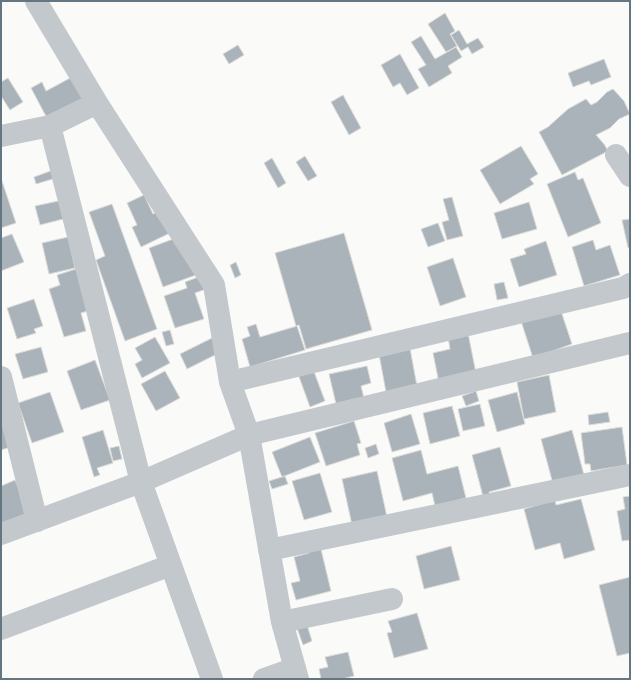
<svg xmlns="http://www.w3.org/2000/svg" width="631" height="680" font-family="Arial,sans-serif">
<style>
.building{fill:#aab3b9;stroke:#dcdcda}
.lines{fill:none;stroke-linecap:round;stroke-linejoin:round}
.minor{stroke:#c3c8cc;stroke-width:22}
</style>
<rect width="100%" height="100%" fill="#fafaf8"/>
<path class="building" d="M445 13 455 31 450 34 457 46 446 52 428 24Z
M459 30 467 44 478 38 484 47 472 54 468 47 461 51 451 35Z
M421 36 435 59 456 47 462 57 448 66 452 73 429 87 418 69 426 65 411 42Z
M238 45 244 55 229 64 223 54Z
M400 54 419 88 407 95 400 83 393 87 381 65Z
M604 59 611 77 591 85 589 81 573 87 568 73Z
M72 77 86 102 49 122 31 88 42 82 46 91Z
M8 78 23 102 10 110 1 96V82Z
M613 89 624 101 630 114 619 119 610 128 596 135 604 144 608 151 562 175 539 132 548 127 568 109 586 99 591 105 597 102 607 92Z
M343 95 361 128 349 135 331 102Z
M521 146 538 174 530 179 534 184 500 204 480 170Z
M305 156 317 176 308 181 296 162Z
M272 158 286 183 278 188 264 163Z
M53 170 56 178 36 184 34 177Z
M575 172 578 180 583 178 601 223 568 237 547 184Z
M1 181H2L16 223 1 228Z
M144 195 153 214 160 210 170 233 141 247 132 227 137 225 127 203Z
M452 197 463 236 447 240 442 222 449 220 443 199Z
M63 200 67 218 40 225 35 206Z
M529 202 537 229 502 239 494 213Z
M112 204 157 329 125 341 96 260 105 256 89 212Z
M630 219V247L628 248 622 220Z
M438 223 445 241 428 247 421 229Z
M344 233 372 330 306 349 299 325 296 326 275 253Z
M12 234 24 262 1 271V238Z
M181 236 196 275 163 287 149 248Z
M68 237 75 268 49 274 42 243Z
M593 240 596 250 610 245 620 275 584 286 572 247Z
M546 241 557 275 519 287 510 259 526 254 524 249Z
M453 258 466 297 440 306 427 267Z
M236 262 241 275 235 278 230 265Z
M82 267 91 310 81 313 86 331 64 337 49 289 60 285 57 275Z
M201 276 206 289 195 293 204 319 175 328 164 296 187 288 185 282Z
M504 282 508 298 497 300 494 284Z
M34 299 43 326 34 329 36 333 17 339 7 308Z
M560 308 572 344 533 358 521 321Z
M256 324 260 337 297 326 305 350 250 367 242 339 250 336 247 327Z
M170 330 174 344 166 346 162 332Z
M468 333 476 373 439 383 433 353 450 349 448 337Z
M216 336 223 351 187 369 180 354Z
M155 337 170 363 142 378 135 364 142 360 135 348Z
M409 343 417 386 386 392 378 349Z
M41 347 48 372 23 379 15 354Z
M95 360 110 400 81 410 67 371Z
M367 366 371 383 361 386 364 398 336 404 329 374Z
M313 369 325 401 310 407 298 374Z
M165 371 180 398 156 411 141 384Z
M549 375 556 412 524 419 517 382Z
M476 391 479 401 466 406 462 396Z
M50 392 64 432 32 443 18 403Z
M517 392 525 424 497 432 488 400Z
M1 399 14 446 1 450Z
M480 404 485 426 463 431 458 409Z
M452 406 460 436 430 444 423 413Z
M608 412 610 422 589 425 588 415Z
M411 414 420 444 392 452 384 423Z
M354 421 361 443 357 444 360 455 326 466 315 433Z
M622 427 627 465 591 471 590 464H585L581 433Z
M103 430 113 463 97 468 100 475 94 477 82 437Z
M572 430 584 475 554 488 541 439Z
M310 437 320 462 282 477 272 452Z
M376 444 379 454 368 458 365 448Z
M119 446 122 459 113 461 110 448Z
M500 447 511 486 489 492 491 498 484 500 472 455Z
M421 450 427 474 458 466 466 498 435 506 432 493 403 501 392 458Z
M377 471 387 517 352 525 342 479Z
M320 473 332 512 304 520 292 481Z
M285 476 288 484 272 489 269 481Z
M15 480 31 515 1 529V486Z
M630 496V540L622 541 617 511 625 509 623 497Z
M581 499 595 550 564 559 560 543 535 550 524 509 555 500 556 505Z
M320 545 331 591 296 600 291 583 300 581 294 557 309 553 308 548Z
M451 546 460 580 424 589 416 556Z
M630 577V653L617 656 599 585Z
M417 613 428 649 394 658 387 633 392 632 388 621Z
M307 625 312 641 303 645 297 628Z
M348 652 354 676 342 679H321L319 669 328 667 325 657Z"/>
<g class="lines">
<path class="minor" d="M36 1 97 103 214 285 230 382 249 435 282 622 392 599
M50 126 141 482 212 679
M1 136 50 126 97 103
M616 155 630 176
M1 377 37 521
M230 382 623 288 630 284
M1 534 141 482 249 435 630 343
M269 550 630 475
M282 622 298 679
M1 629 171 565
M264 679 295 668"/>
</g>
<rect width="631" height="680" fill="none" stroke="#657683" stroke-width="4"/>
</svg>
